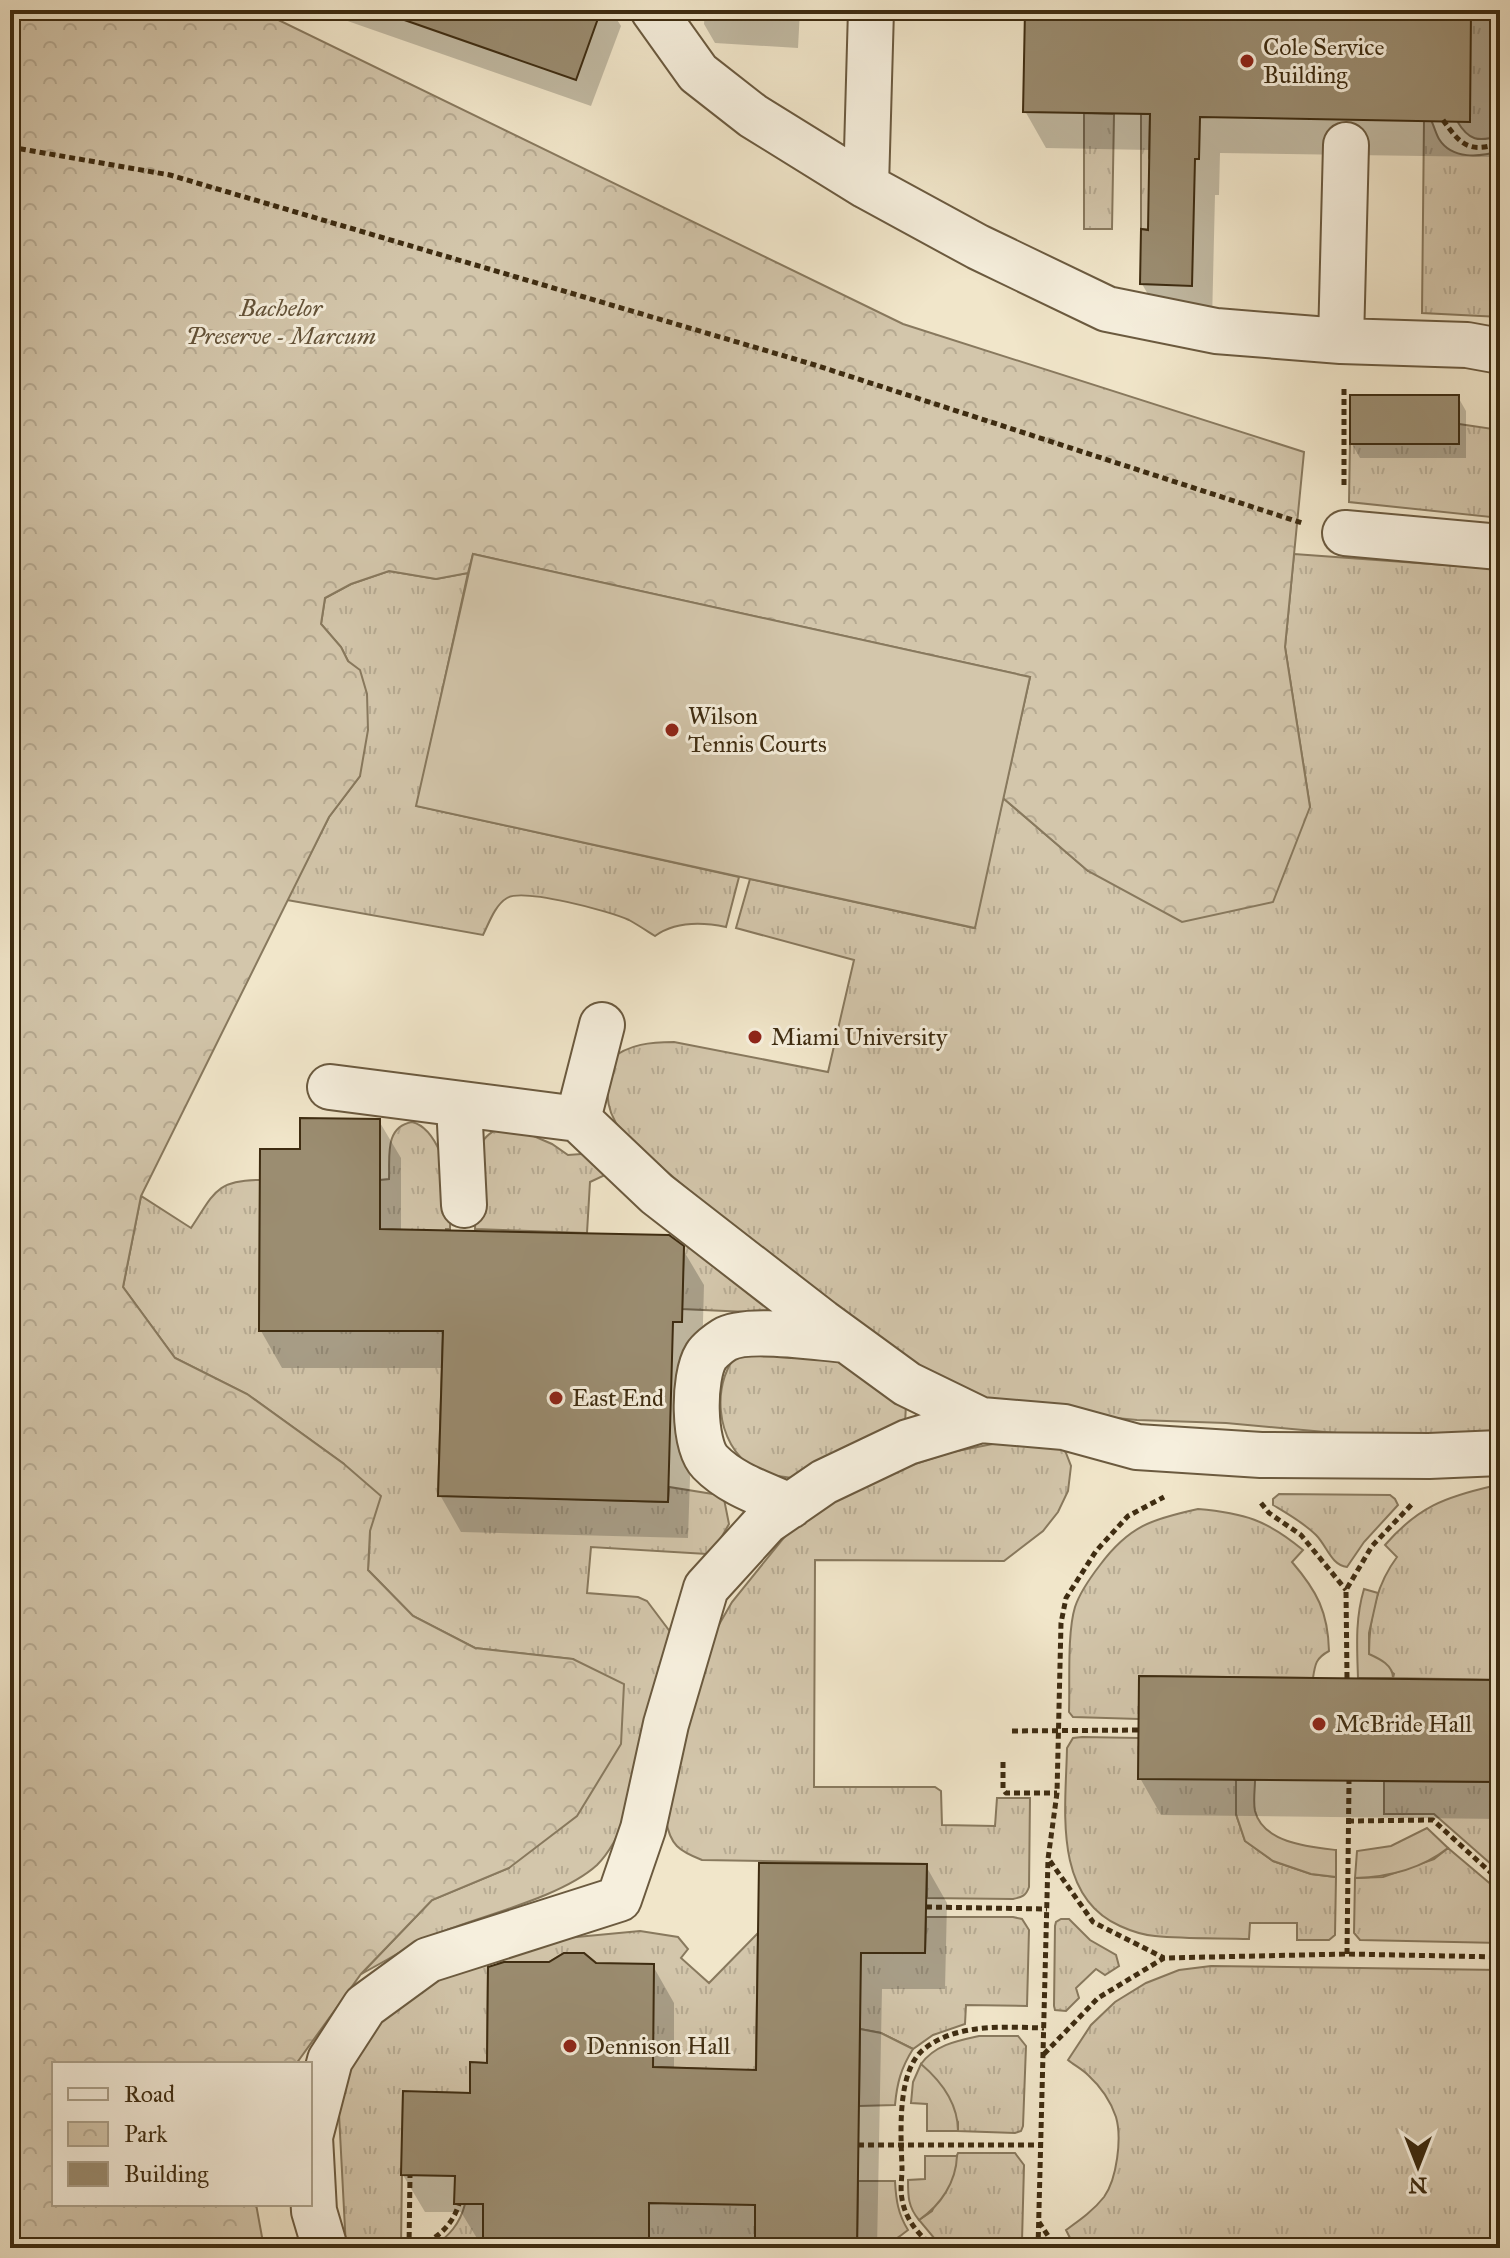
<svg xmlns="http://www.w3.org/2000/svg" width="1510" height="2258" font-family="'IM FELL Great Primer',serif">
<style>
.grass{fill:url(#grass-tufts);stroke:#88795e;stroke-width:2}
.park{fill:url(#park-crowns);stroke:#88795e;stroke-width:2}
.garden{fill:#d3c6ab;stroke:#88795e;stroke-width:2}
.shadow{fill:#0003}
.building{fill:#9b8d71;stroke:#3e2c11;stroke-width:2}
.lines{fill:none;stroke-linecap:round;stroke-linejoin:round}
.minor-casing{stroke:#6b5a3f;stroke-width:48}
.path{stroke:#3e2c11;stroke-width:5;stroke-dasharray:6 4;stroke-linecap:butt}
.minor{stroke:#f6efdd;stroke-width:44}
.poi-dot{fill:#8f2418;stroke:#f6efdd;stroke-width:3}
.labels{text-anchor:middle;dominant-baseline:central;stroke-width:6;stroke-linejoin:round;paint-order:stroke}
.poi-label{font-size:24px;fill:#3e2c11;stroke:#f6efdd;text-anchor:start}
.park-label{font-size:24px;font-style:italic;fill:#635238;stroke:#f6efdd}
</style>
<defs>
<pattern id="grass-tufts" width="24" height="20" patternUnits="userSpaceOnUse" patternTransform="scale(2)"><rect width="24" height="20" fill="#d3c6ab"/><path d="M3 7l-1-3M5 7V3M7 7l1-3M15 17l-1-3M17 17v-4M19 17l1-3" fill="none" stroke="#b6aa92"/></pattern>
<pattern id="park-crowns" width="20" height="18" patternUnits="userSpaceOnUse" patternTransform="scale(2)"><rect width="20" height="18" fill="#d3c6ab"/><path d="M2 6a3 3 0 1 1 6 0M12 15a3 3 0 1 1 6 0" fill="none" stroke="#b6aa92"/></pattern>
</defs>
<rect width="100%" height="100%" fill="#f1e6ca"/>
<filter id="stains"><feTurbulence type="fractalNoise" baseFrequency=".0025" numOctaves="4"/><feColorMatrix values="0 0 0 0 .2 0 0 0 0 .09 0 0 0 0 .02 0 0 0 .5 -.17"/></filter>
<radialGradient id="worn" r=".72"><stop offset=".6" stop-color="#630" stop-opacity="0"/><stop offset="1" stop-color="#630" stop-opacity=".3"/></radialGradient>
<path class="grass" d="M1471 10H1500V136C1478 142 1469 141 1457 121Z
M1084 113 1114 114 1112 229H1084Z
M1141 114H1150L1149 158 1186 231 1141 229Z
M1424 120H1431C1434 126 1436 134 1439 139 1452 160 1480 157 1500 151V317L1422 313Z
M1459 424 1500 430V518L1349 502 1350 444H1459Z
M1294 554 1500 569V1433L1358 1435 1226 1423 1137 1420 1053 1412 974 1397 883 1352 630 1141C603 1113 606 1096 611 1059 629 1044 651 1042 674 1042L828 1072 854 960 736 928 750 879 974 928 1003 798 1088 871 1310 807 1285 647Z
M389 571 436 579 468 573 417 806 739 877 726 927C702 922 676 921 655 936 647 931 638 925 629 920 610 911 523 888 507 898 495 905 489 923 483 935L287 900 329 817 360 776 348 661 341 647 321 624 325 598 351 584Z
M412 1122C437 1128 450 1174 451 1197 452 1207 450 1218 450 1229H446L438 1495 668 1502 669 1487 719 1495 724 1499 729 1524 713 1552 707 1554 591 1547 587 1593 638 1597 647 1601 677 1641 626 1818C618 1835 610 1852 597 1865 563 1896 488 1914 444 1931 415 1942 388 1960 361 1974L432 1900 509 1868 573 1659 475 1648 413 1616 368 1570 370 1531 344 1464 247 1394 175 1358 123 1287 141 1196 191 1228C214 1194 215 1180 260 1180L259 1331H380V1180L389 1179C390 1157 384 1127 412 1122Z
M500 1128 522 1131 552 1144 568 1155 595 1153 607 1171 603 1176 590 1182 587 1233 475 1229 478 1150C483 1139 488 1133 500 1128Z
M684 1235 792 1314 682 1309Z
M743 1348 828 1353 906 1404 905 1424 792 1478C780 1476 766 1476 755 1469 714 1445 709 1378 743 1348Z
M1023 1438 1058 1442 1066 1453 1071 1466 1068 1491 1058 1512 1043 1531 1004 1561 815 1560 814 1787H935L941 1791 942 1825 995 1826 997 1798H1030L1029 1887C1026 1896 1022 1897 1013 1899L927 1898V1864L702 1860C679 1851 670 1845 666 1820L692 1694 709 1642 732 1602 786 1535 837 1497 890 1472 952 1452Z
M1493 1486H1500V1680L1393 1678 1394 1674 1369 1654C1369 1620 1376 1585 1397 1557L1385 1545C1418 1507 1445 1497 1493 1486Z
M1279 1494 1390 1495 1395 1499 1398 1505 1364 1542 1347 1567C1331 1565 1327 1546 1316 1535 1304 1523 1288 1514 1273 1505V1499Z
M1198 1509C1244 1513 1267 1520 1303 1550L1292 1562C1317 1591 1328 1612 1329 1651 1316 1658 1315 1664 1313 1678L1139 1676V1719L1073 1717 1069 1712C1070 1683 1067 1633 1075 1607 1080 1592 1090 1578 1100 1565 1129 1526 1152 1519 1198 1509Z
M1082 1737 1139 1738 1236 1780V1814L1245 1841 1273 1861 1311 1874 1336 1877 1335 1935 1329 1940H1297V1923H1250L1249 1939C1218 1938 1186 1939 1155 1936 1143 1935 1131 1931 1120 1926 1052 1896 1066 1807 1067 1748L1073 1738Z
M1384 1781 1500 1782V1872L1434 1814H1384Z
M1448 1848 1500 1892V1943L1360 1940 1354 1933 1355 1878 1383 1877 1434 1859Z
M926 1917H1013L1022 1919 1029 1930 1027 2006 966 2005 965 2024 933 2035 913 2049 881 2033 860 2029 851 1953H925Z
M1061 1919H1069L1090 1940 1116 1955 1119 1966 1105 1975 1096 1969 1076 1988 1079 1998 1066 2011 1055 2010 1054 2006 1055 1926 1056 1922Z
M640 1931 678 1937 688 1949 681 1958 709 1983 758 1933 755 2117 710 2116V2069L653 2067 596 1963 584 1953H564L549 1962H488L487 2063 470 2062V2093L403 2092 401 2248H346L338 2095 356 2050 408 1989 504 1944Z
M1211 1966 1500 1970V2239L1490 2248H1075L1066 2230C1080 2220 1093 2211 1104 2197 1117 2179 1122 2138 1116 2117 1111 2102 1100 2086 1088 2075 1082 2069 1074 2065 1068 2060L1091 2025 1115 2002 1146 1983 1179 1970Z
M979 2036H1018L1026 2046 1023 2126 1021 2131 1015 2133 958 2131V2122L921 2064C935 2045 956 2041 979 2036Z
M958 2153H1015L1024 2165 1022 2241 1019 2247H953L934 2238 919 2220 932 2211Z
M756 2162 755 2248H649V2203L708 2204Z
M465 2204H483V2248H432C449 2236 460 2224 465 2204Z"/>
<path class="park" d="M10 10H258L903 324 1304 452 1285 647 1310 807 1273 902 1182 922 1088 871 1003 798 1030 677 473 554 468 573 436 579 389 571 351 584 325 598 321 624 341 647 348 661 360 670 367 694 368 730 360 776 329 817 141 1196 123 1287 175 1358 247 1394 344 1464 381 1496 370 1531 368 1570 413 1616 475 1648 573 1659 624 1684 621 1744 577 1816 509 1868 432 1900 361 1974 296 2064H54V2204H256L264 2248H10Z"/>
<path class="garden" d="M473 554 1030 677 975 928 416 806Z
M1364 1589 1378 1593 1369 1633V1654C1380 1659 1393 1665 1393 1678H1358C1357 1647 1355 1619 1364 1589Z
M1236 1780H1255C1255 1789 1253 1802 1255 1811 1263 1843 1310 1847 1336 1850V1877L1311 1874 1273 1861 1245 1841 1236 1814Z
M1427 1828 1448 1848C1421 1869 1390 1877 1355 1878L1357 1851 1391 1846Z
M860 2029 881 2033 913 2049C901 2068 897 2083 895 2105L859 2106Z
M921 2064C941 2081 958 2104 958 2131H927V2104L911 2103 913 2082Z
M925 2156H957C956 2182 941 2205 919 2220 908 2207 908 2196 908 2180L925 2179Z
M858 2181H895C896 2200 898 2214 908 2230 888 2246 882 2248 857 2248Z"/>
<path class="shadow" d="M316 10H611L621 26 591 106Z
M705 10H800L798 48 715 43 704 24Z
M1027 10H1491L1490 157 1220 153 1219 195H1215L1212 322 1163 320 1142 284 1150 232 1151 150 1046 148 1025 111Z
M1458 397 1466 411V458H1360L1352 444Z
M379 1121 401 1158V1231L682 1248 704 1285 702 1358H694L688 1538 461 1532 440 1495 444 1368H282L261 1331 302 1151Z
M1500 1682V1819L1161 1815 1140 1778Z
M926 1866 947 1903 945 1989H882L877 2248H757V2241L669 2240V2248H485V2240H478L461 2212H425L403 2175 472 2095 489 2065 595 1965 653 1966 674 2003V2069L758 2072Z"/>
<path class="building" d="M394 10H601L576 80 393 16Z
M1025 10H1471L1470 122 1200 117 1199 159H1195L1192 286 1140 284 1141 229 1148 230 1150 114 1023 112Z
M1350 395H1459V444H1350Z
M300 1118 380 1119V1229L669 1235 684 1246 682 1322H673L668 1502 438 1496 443 1331H259L260 1149H300Z
M1139 1676 1500 1680V1782L1138 1779Z
M759 1863 927 1864 925 1953H861L857 2248H755V2205L649 2203V2248H483V2204H454L455 2176 401 2175 403 2091 470 2093V2062L487 2063 488 1967 504 1962H549L564 1953H584L596 1963 654 1964 653 2067 756 2070Z"/>
<g class="lines">
<defs>
<path id="minor" d="M653 10 698 73 753 116 866 186 978 247 1107 309 1216 331 1341 341 1467 345 1500 351
M866 186 871 10
M1341 341 1346 145
M1345 533 1500 547
M602 1025 578 1119 657 1194 822 1322 907 1384 981 1420
M330 1087 578 1119
M459 1104 464 1205
M790 1506C763 1494 731 1484 710 1462 693 1444 693 1377 706 1356 709 1351 719 1343 724 1340 747 1326 817 1338 846 1340
M325 2248 314 2211 310 2137 330 2060 365 2006 428 1960 619 1899 643 1829 666 1724 706 1588 766 1522 824 1482 908 1442 981 1420 1064 1427 1137 1447 1261 1455 1429 1456 1500 1453"/>
</defs>
<use href="#minor" class="minor-casing"/>
<path class="path" d="M1443 120C1460 144 1469 154 1500 143
M10 147 170 175 815 365 1302 523
M1344 389V487
M1261 1503 1269 1513 1301 1535 1346 1590
M1347 1678 1346 1590 1372 1546 1413 1503
M1012 1731 1139 1730
M1003 1762V1789L1006 1793H1057
M1348 1821 1433 1820 1500 1881
M1050 1861 1093 1922 1164 1958
M926 1907 1047 1909
M1347 1954 1349 1781
M1044 2054 1098 1998 1164 1958 1347 1954 1500 1957
M858 2145H1041
M1039 2222 1056 2248
M409 2248 410 2175
M418 2248C438 2237 452 2226 459 2204
M937 2248C920 2238 905 2219 902 2199 900 2189 902 2178 902 2168 901 2136 896 2071 924 2049 957 2023 1004 2027 1044 2028
M1038 2248 1048 1859 1057 1793 1061 1623 1066 1598 1096 1551 1128 1516 1164 1497"/>
<use href="#minor" class="minor"/>
</g>
<g class="poi-dot">
<circle cx="1247" cy="61" r="8"/>
<circle cx="672" cy="730" r="8"/>
<circle cx="755" cy="1037" r="8"/>
<circle cx="556" cy="1398" r="8"/>
<circle cx="1319" cy="1724" r="8"/>
<circle cx="570" cy="2046" r="8"/>
</g>
<g class="labels">
<g class="poi-label">
<text x="1263" y="47">Cole Service<tspan x="1263" dy="28">Building</tspan></text>
<text x="688" y="716">Wilson<tspan x="688" dy="28">Tennis Courts</tspan></text>
<text x="771" y="1037">Miami University</text>
<text x="572" y="1398">East End</text>
<text x="1335" y="1724">McBride Hall</text>
<text x="586" y="2046">Dennison Hall</text>
</g>
<g class="park-label">
<text x="281" y="308">Bachelor<tspan x="281" dy="28">Preserve - Marcum</tspan></text>
</g>
</g>
<rect width="1510" height="2258" fill="none" stroke="#f1e6ca" stroke-width="40"/>
<rect x="12" y="12" width="1486" height="2234" fill="none" stroke="#3e2c11" stroke-width="4"/>
<rect x="20" y="20" width="1470" height="2218" fill="none" stroke="#3e2c11" stroke-width="2"/>
<rect x="52" y="2062" width="260" height="144" fill="#f6efdd" stroke="#aca18b" stroke-width="2"/>
<rect x="68" y="2088" width="40" height="12" fill="#f6efdd" stroke="#aca18b" stroke-width="2"/>
<text x="124" y="2102" font-size="24" fill="#3e2c11">Road</text>
<rect x="68" y="2122" width="40" height="24" fill="url(#park-crowns)" stroke="#aca18b" stroke-width="2"/>
<text x="124" y="2142" font-size="24" fill="#3e2c11">Park</text>
<rect x="68" y="2162" width="40" height="24" fill="#9b8d71" stroke="#aca18b" stroke-width="2"/>
<text x="124" y="2182" font-size="24" fill="#3e2c11">Building</text>
<g transform="translate(1418 2166) rotate(180)" stroke="#f6efdd" stroke-width="6" paint-order="stroke">
<path d="M0-6L14 30L0 20L-14 30Z" fill="#3e2c11"/>
<text y="-12" font-size="22" font-weight="bold" text-anchor="middle" fill="#3e2c11">N</text>
</g>
<rect width="100%" height="100%" filter="url(#stains)"/>
<rect width="100%" height="100%" fill="url(#worn)"/>
</svg>
